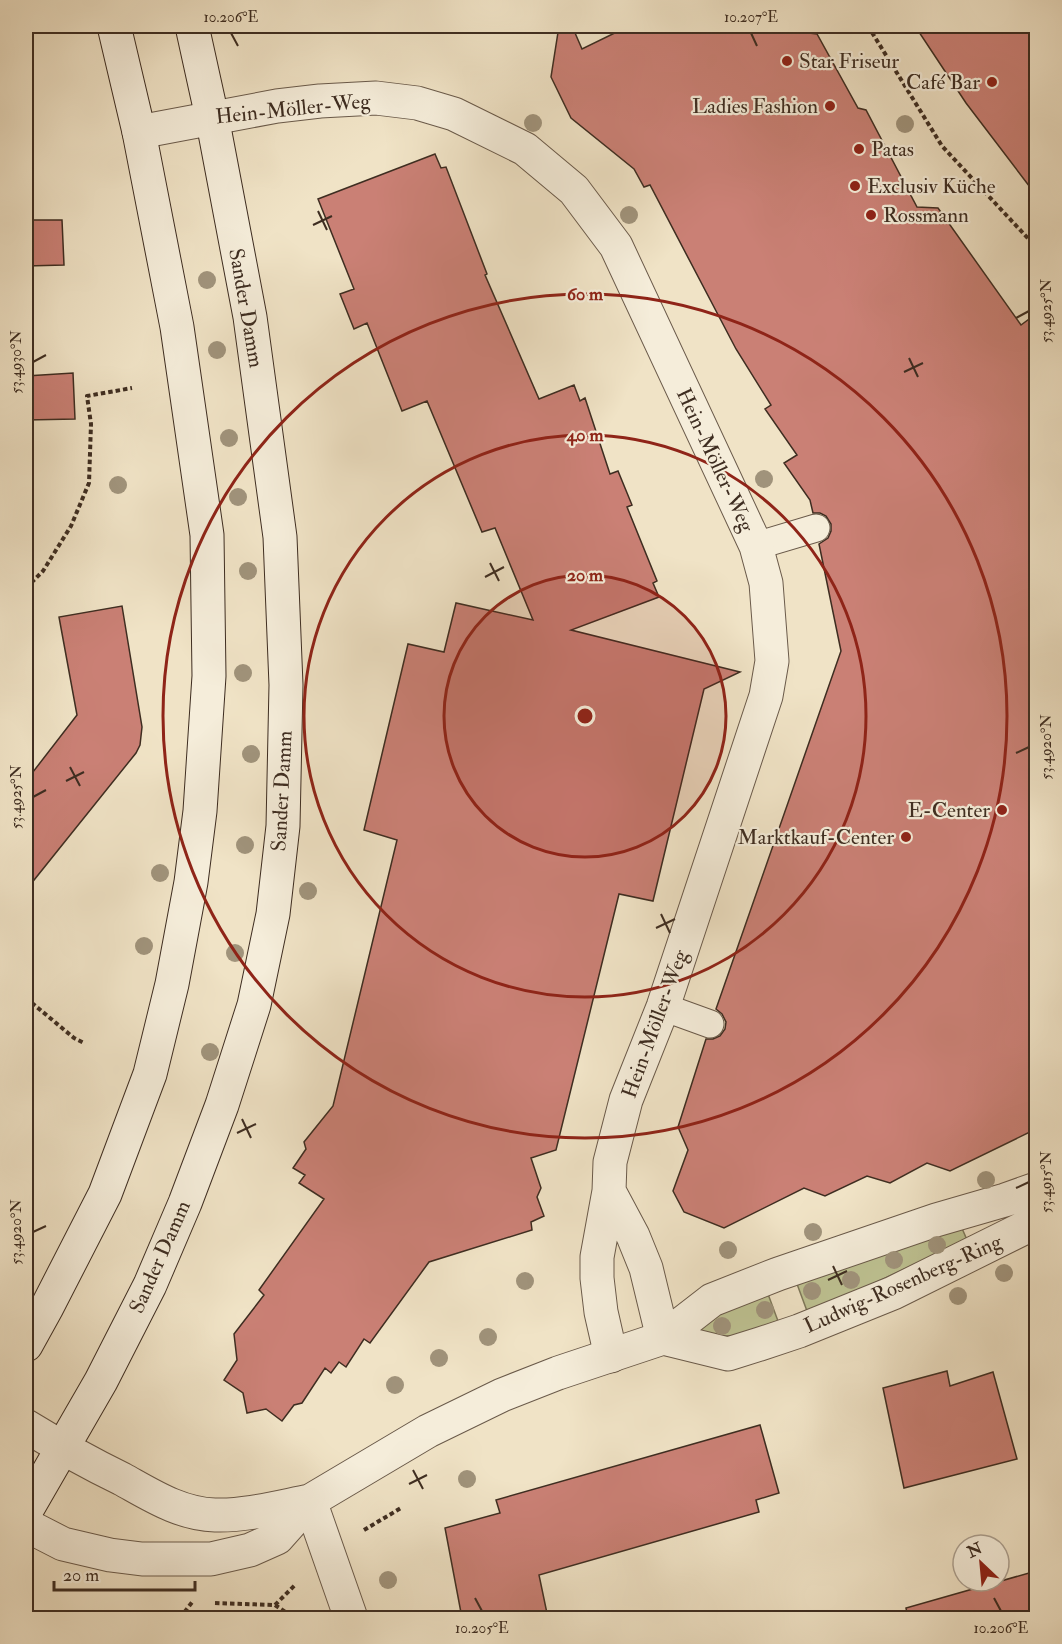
<svg xmlns="http://www.w3.org/2000/svg" width="1062" height="1644" font-family="'IM FELL Double Pica',serif">
<style>
.green{fill:#bec292;stroke:#7e785a;stroke-width:1.5}
.building{fill:#ca8075;stroke:#3e2d21;stroke-width:1.5}
.lines{fill:none;stroke-linecap:round;stroke-linejoin:round}
.service-casing{stroke:#6a5a4a;stroke-width:29}
.minor-casing{stroke:#6a5a4a;stroke-width:35}
.tertiary-casing{stroke:#6a5a4a;stroke-width:35}
.secondary-casing{stroke:#3e2d21;stroke-width:35}
.path{stroke:#3e2d21;stroke-width:4;stroke-dasharray:4.5 3;stroke-linecap:butt}
.service{stroke:#f5edda;stroke-width:27}
.minor{stroke:#f5edda;stroke-width:33}
.tertiary{stroke:#f5edda;stroke-width:33}
.secondary{stroke:#f5edda;stroke-width:33}
.tree{fill:#a0937b}
.ticks{fill:none;stroke:#3e2d21;stroke-width:2}
.ring{fill:none;stroke:#8f2418;stroke-width:3}
.poi-dot{fill:#8f2418;stroke:#f5edda;stroke-width:2}
.labels{text-anchor:middle;dominant-baseline:central;stroke-width:4.5;stroke-linejoin:round;paint-order:stroke}
.poi-label{font-size:21px;fill:#3e2d21;stroke:#f5edda;text-anchor:start}
.street-label{font-size:21px;fill:#3e2d21;stroke:#f5edda}
.centre{fill:#8f2418;stroke:#f5edda;stroke-width:3}
.ring-label{font-size:18px;text-anchor:middle;font-weight:bold;fill:#8f2418;stroke:#f5edda;stroke-width:4.5;stroke-linejoin:round;paint-order:stroke}
.neatline{fill:none;stroke:#3e2d21;stroke-width:2}
.ticks-label{font-size:15px;text-anchor:middle;fill:#3e2d21}
</style>
<rect width="100%" height="100%" fill="#f0e3c6"/>
<filter id="stains"><feTurbulence type="fractalNoise" baseFrequency=".00333" numOctaves="4"/><feColorMatrix values="0 0 0 0 .2 0 0 0 0 .09 0 0 0 0 .02 0 0 0 .5 -.17"/></filter>
<radialGradient id="worn" r=".72"><stop offset=".6" stop-color="#630" stop-opacity="0"/><stop offset="1" stop-color="#630" stop-opacity=".3"/></radialGradient>
<path class="green" d="M961 1226 967 1240 866 1287 807 1311 797 1284Z
M768 1294 778 1321 737 1336H712L690 1326Z"/>
<path class="building" d="M559 26H572L582 49 629 26H798L801 32 817 34 858 108 866 110 917 207 938 208 1021 325 1036 314V1129L950 1171 927 1163 890 1183 867 1176 825 1196 804 1188 724 1228 684 1212 673 1191 688 1150 678 1127 706 1039H713L720 1036 725 1029 726 1022 722 1014 716 1009 841 651 819 544 828 538 831 531V524L826 516 820 513H813L810 500 784 463 797 455 765 409 771 405 736 349 650 185 644 187 634 169 571 118 551 77Z
M915 26H1036V195L966 103Z
M435 154 441 168 446 167 487 274 485 275 539 399 574 385 580 401 585 398 610 474 618 471 632 505 627 507 657 581 653 583 659 597 571 630 740 672 704 689 653 901 619 894 556 1150 531 1158 541 1188 537 1197 544 1216 531 1222 532 1230 429 1262 370 1343 364 1339 346 1367 339 1362 331 1373 325 1368 302 1403 294 1405 282 1421 266 1409 247 1413 243 1393 224 1380 237 1360 234 1334 264 1295 259 1290 324 1199 299 1183 305 1175 293 1168 306 1149 304 1142 333 1106 397 840 364 830 408 644 444 652 456 603 533 620 495 528 482 532 427 401 402 411 367 323 354 329 340 294 354 289 318 199Z
M26 220H62L64 265 26 266Z
M73 373 75 419 26 420V376Z
M122 606 142 727 140 745 136 753 26 890V781L77 715 59 617Z
M947 1371 950 1386 993 1372 1017 1459 904 1488 883 1388Z
M760 1425 779 1493 756 1500 759 1512 539 1575 548 1618H462L445 1528 500 1513 496 1500Z
M1036 1571V1618H908L906 1608Z"/>
<g class="lines">
<defs>
<path id="service" d="M756 546 816 528
M663 1007 710 1024"/>
<path id="minor" d="M139 132 277 106 320 101 376 98 417 103 454 114 525 149 574 190 616 246 756 546 766 583 772 661 766 696 663 1007 626 1100 610 1162 609 1191 597 1257V1278L601 1312 611 1356
M609 1191 633 1236 646 1268 663 1338
M310 1501 351 1618"/>
<path id="tertiary" d="M663 1338 728 1354 760 1344 799 1331 893 1293 1036 1222
M26 1426C57 1445 89 1463 122 1479 151 1495 180 1514 215 1515 246 1516 279 1507 310 1501
M26 1525 63 1544 110 1555 142 1559H211L250 1550 277 1538 310 1501 428 1431 502 1395 558 1373 663 1338 712 1300 778 1274 936 1220 1005 1200 1036 1189"/>
<path id="secondary" d="M26 1345 47 1307 105 1194 150 1074 172 984 191 882 200 811 209 676 207 535 177 327 139 132 114 26
M26 1511 101 1381 150 1285 185 1203 222 1105 254 1005 273 914 283 826 286 685 280 537 250 317 212 117 192 26"/>
</defs>
<use href="#service" class="service-casing"/>
<use href="#minor" class="minor-casing"/>
<use href="#tertiary" class="tertiary-casing"/>
<use href="#secondary" class="secondary-casing"/>
<path class="path" d="M868 26 942 146 1036 247
M26 588 43 571 71 526 89 483 91 424 87 396 132 388
M26 998 74 1038 84 1043
M364 1530 401 1508
M215 1603 275 1605 294 1618
M275 1605 295 1585
M180 1618 193 1601"/>
<use href="#service" class="service"/>
<use href="#minor" class="minor"/>
<use href="#tertiary" class="tertiary"/>
<use href="#secondary" class="secondary"/>
</g>
<g class="tree">
<circle cx="533" cy="123" r="9"/>
<circle cx="905" cy="124" r="9"/>
<circle cx="629" cy="215" r="9"/>
<circle cx="207" cy="280" r="9"/>
<circle cx="217" cy="350" r="9"/>
<circle cx="229" cy="438" r="9"/>
<circle cx="764" cy="479" r="9"/>
<circle cx="118" cy="485" r="9"/>
<circle cx="238" cy="497" r="9"/>
<circle cx="248" cy="571" r="9"/>
<circle cx="243" cy="673" r="9"/>
<circle cx="251" cy="754" r="9"/>
<circle cx="245" cy="845" r="9"/>
<circle cx="160" cy="873" r="9"/>
<circle cx="308" cy="891" r="9"/>
<circle cx="144" cy="946" r="9"/>
<circle cx="235" cy="953" r="9"/>
<circle cx="210" cy="1052" r="9"/>
<circle cx="986" cy="1180" r="9"/>
<circle cx="813" cy="1232" r="9"/>
<circle cx="937" cy="1245" r="9"/>
<circle cx="728" cy="1250" r="9"/>
<circle cx="894" cy="1260" r="9"/>
<circle cx="1004" cy="1273" r="9"/>
<circle cx="851" cy="1280" r="9"/>
<circle cx="525" cy="1281" r="9"/>
<circle cx="812" cy="1291" r="9"/>
<circle cx="958" cy="1296" r="9"/>
<circle cx="765" cy="1310" r="9"/>
<circle cx="722" cy="1326" r="9"/>
<circle cx="488" cy="1337" r="9"/>
<circle cx="439" cy="1358" r="9"/>
<circle cx="395" cy="1385" r="9"/>
<circle cx="467" cy="1479" r="9"/>
<circle cx="388" cy="1580" r="9"/>
</g>
<path class="ticks" d="M231 33 238 46M751 33 757 46M318 211 327 230M313 225 332 216M1016 318 1029 311M909 358 918 377M33 362 46 355M904 372 923 363M490 563 499 581M485 577 504 567M1016 753 1029 747M70 767 80 786M66 781 84 772M33 797 46 790M661 914 670 933M656 928 675 919M242 1119 251 1138M237 1133 256 1124M1016 1188 1029 1182M33 1232 46 1226M833 1266 842 1285M828 1280 847 1271M413 1470 423 1489M409 1484 427 1475M475 1598 482 1611M994 1598 1001 1611"/>
<circle cx="585" cy="716" r="141" fill="#8f2418" fill-opacity=".12"/>
<g class="ring">
<circle cx="585" cy="716" r="141"/>
<circle cx="585" cy="716" r="281"/>
<circle cx="585" cy="716" r="422"/>
</g>
<g class="poi-dot">
<circle cx="787" cy="61" r="6"/>
<circle cx="992" cy="82" r="6"/>
<circle cx="830" cy="106" r="6"/>
<circle cx="859" cy="149" r="6"/>
<circle cx="855" cy="186" r="6"/>
<circle cx="871" cy="215" r="6"/>
<circle cx="1002" cy="810" r="6"/>
<circle cx="906" cy="837" r="6"/>
</g>
<g class="labels">
<g class="poi-label">
<text x="799" y="61">Star Friseur</text>
<text x="980" y="82" text-anchor="end">Café Bar</text>
<text x="818" y="106" text-anchor="end">Ladies Fashion</text>
<text x="871" y="149">Patas</text>
<text x="867" y="186">Exclusiv Küche</text>
<text x="883" y="215">Rossmann</text>
<text x="990" y="810" text-anchor="end">E-Center</text>
<text x="894" y="837" text-anchor="end">Marktkauf-Center</text>
</g>
<g class="street-label">
<text transform="translate(293 109) rotate(-6)">Hein-Möller-Weg</text>
<text transform="translate(246 308) rotate(80)">Sander Damm</text>
<text transform="translate(715 460) rotate(65)">Hein-Möller-Weg</text>
<text transform="translate(282 791) rotate(-87)">Sander Damm</text>
<text transform="translate(655 1024) rotate(-70)">Hein-Möller-Weg</text>
<text transform="translate(160 1257) rotate(-66)">Sander Damm</text>
<text transform="translate(903 1284) rotate(-24)">Ludwig-Rosenberg-Ring</text>
</g>
</g>
<circle cx="585" cy="716" r="9" class="centre"/>
<g class="ring-label">
<text x="585" y="300">60 m</text>
<text x="585" y="441">40 m</text>
<text x="585" y="581">20 m</text>
</g>
<rect width="1062" height="1644" fill="none" stroke="#f0e3c6" stroke-width="66"/>
<g transform="translate(981 1563) rotate(334)"><circle r="28" fill="#f5edda" stroke="#aca090" stroke-width="1.5"/>
<path d="M0-4.5L10 22L0 15L-10 22Z" fill="#8f2418"/>
<text y="-9" font-size="16" font-weight="bold" text-anchor="middle" fill="#3e2d21">N</text>
</g>
<path d="M54 1581v9h141v-9" fill="none" stroke="#3e2d21" stroke-width="3"/>
<text x="63" y="1581" font-size="18" fill="#3e2d21" stroke="#f5edda" stroke-width="4.5" paint-order="stroke">20 m</text>
<rect x="33" y="33" width="996" height="1578" class="neatline"/>
<g class="ticks-label">
<text x="231" y="22">10.206°E</text>
<text x="751" y="22">10.207°E</text>
<text transform="translate(1046 311) rotate(-90)" y="5">53.4925°N</text>
<text transform="translate(16 362) rotate(-90)" y="5">53.4930°N</text>
<text transform="translate(1046 747) rotate(-90)" y="5">53.4920°N</text>
<text transform="translate(16 797) rotate(-90)" y="5">53.4925°N</text>
<text transform="translate(1046 1182) rotate(-90)" y="5">53.4915°N</text>
<text transform="translate(16 1232) rotate(-90)" y="5">53.4920°N</text>
<text x="482" y="1633">10.205°E</text>
<text x="1001" y="1633">10.206°E</text>
</g>
<rect width="100%" height="100%" filter="url(#stains)"/>
<rect width="100%" height="100%" fill="url(#worn)"/>
</svg>
